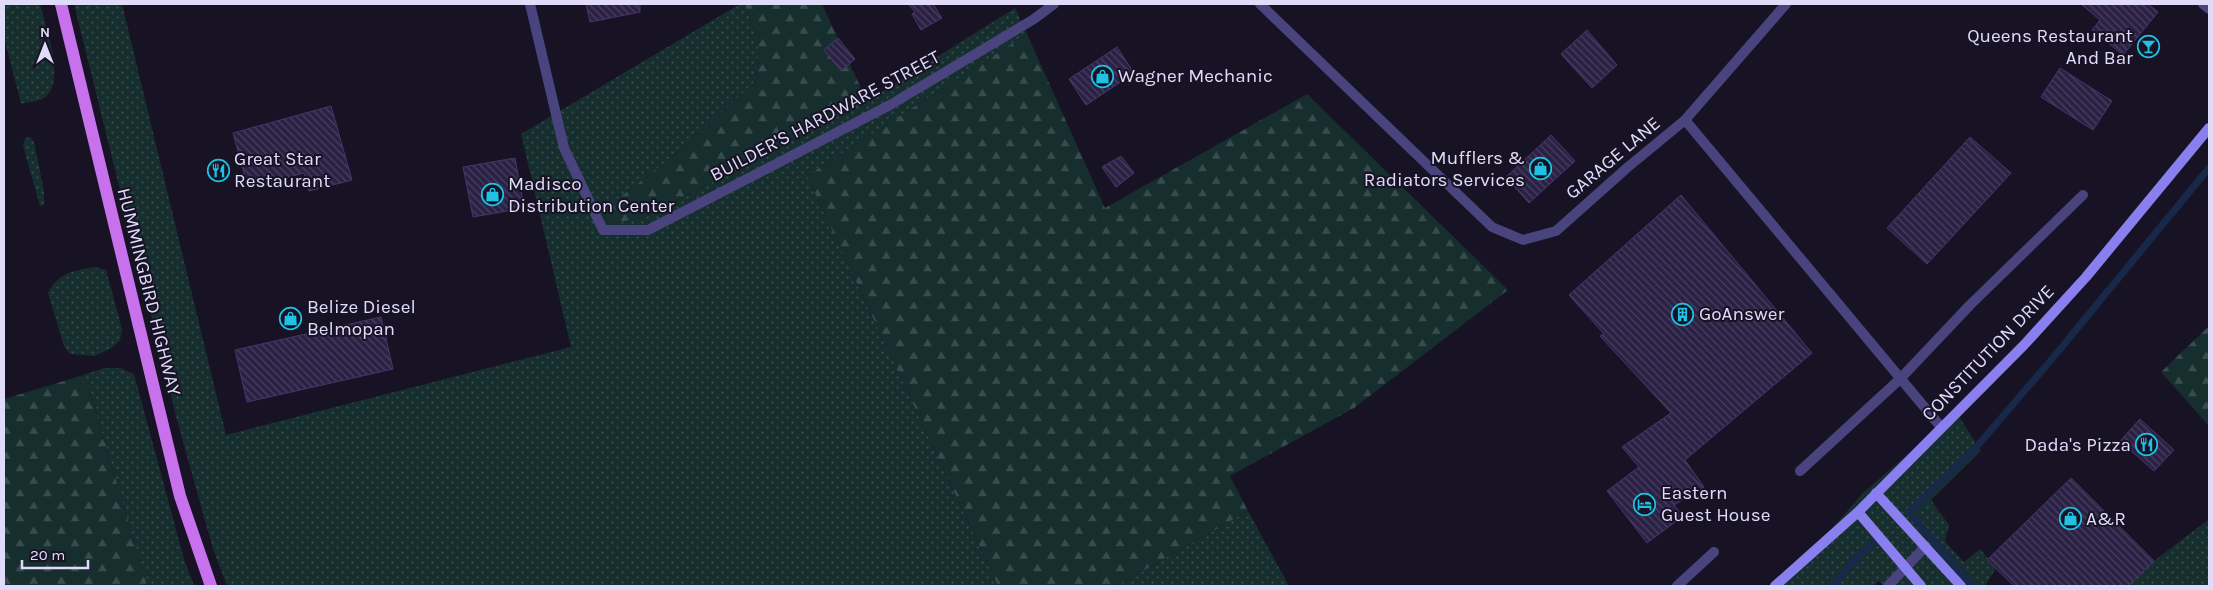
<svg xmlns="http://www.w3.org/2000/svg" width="2213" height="590" font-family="Karla,sans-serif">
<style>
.grass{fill:url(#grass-dots)}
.forest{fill:url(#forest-firs)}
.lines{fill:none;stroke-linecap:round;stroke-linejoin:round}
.stream{stroke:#172849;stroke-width:7}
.building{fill:url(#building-back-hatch);stroke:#45366d}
.lane{stroke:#4a447e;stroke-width:10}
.street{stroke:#4a447e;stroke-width:10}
.secondary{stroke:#897fee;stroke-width:10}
.primary{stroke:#c771ec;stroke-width:12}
.labels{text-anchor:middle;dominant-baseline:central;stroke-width:4;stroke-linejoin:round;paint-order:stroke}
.poi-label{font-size:19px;fill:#e1dbfa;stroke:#171325;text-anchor:start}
.street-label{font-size:19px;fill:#e1dbfa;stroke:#171325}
</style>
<defs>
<pattern id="grass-dots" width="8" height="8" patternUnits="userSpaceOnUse" patternTransform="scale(1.25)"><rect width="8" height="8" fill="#162e2e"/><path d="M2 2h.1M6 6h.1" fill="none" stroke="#384c4d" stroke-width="1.8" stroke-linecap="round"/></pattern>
<pattern id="forest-firs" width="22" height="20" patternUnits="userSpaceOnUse" patternTransform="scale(1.25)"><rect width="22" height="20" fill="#162e2e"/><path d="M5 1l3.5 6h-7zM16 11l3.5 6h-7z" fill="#384c4d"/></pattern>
<pattern id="building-back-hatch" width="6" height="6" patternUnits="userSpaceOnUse" patternTransform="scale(1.25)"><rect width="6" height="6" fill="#2b2144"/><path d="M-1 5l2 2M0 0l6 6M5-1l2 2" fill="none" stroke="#494160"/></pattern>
</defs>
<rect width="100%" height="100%" fill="#171325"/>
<path class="grass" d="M4 4H40C45 26 67 82 44 98 39 101 28 102 21 104L4 37Z
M74 4H122L226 435 571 347 521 134 740 4H744L759 43 756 80 694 140 602 211 608 224 646 217 867 101 1015 8 1027 34 807 176 998 586H227L213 549 177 420Z
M30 137 34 142 44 191V205L40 206 23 146 25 138Z
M95 267 106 270 122 329 120 340 112 348 94 356 70 354 64 346 48 293C59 272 73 271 95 267Z
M104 368H120L134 374 184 559 194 586H147L89 388 77 377Z
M1956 412 1981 451 1931 500 1949 525 1945 542 1964 562 1980 549 1996 568 1985 586H1884L1879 581 1873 586H1775L1803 562 1863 493Z
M1248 511 1289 586H1116Z
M2209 519V586H2128L2154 561Z"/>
<path class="forest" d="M744 4H822L867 101 646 217 608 224 602 211 694 140 756 80 759 43Z
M1027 34 1105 208 1307 94 1508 290 1354 408 1230 476 1248 511 1116 586H998L807 176Z
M2209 326V426L2161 372Z
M77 377 89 388 147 586H4V399Z"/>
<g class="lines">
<path class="stream" d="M1833 586 1853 562 1877 540
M1972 586 1909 512 1973 451 2052 359 2209 168"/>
</g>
<path class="building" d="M586 4H640V12L590 22Z
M908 4H933L942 18 921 30 912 14 915 12Z
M2081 4H2148L2158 12 2123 55 2092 30 2100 20Z
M1587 30 1617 65 1592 88 1561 54Z
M838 38 855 59 841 71 824 50Z
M1117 47 1134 73 1086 105 1069 79Z
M2060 68 2112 101 2093 130 2041 97Z
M331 106 352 180 309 191 304 173 248 188 233 133Z
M1551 135 1575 161 1529 203 1506 177Z
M1970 137 2011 173 1927 264 1887 228Z
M1121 156 1134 173 1116 187 1102 167Z
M515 158 524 208 473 217 463 167Z
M1681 195 1812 353 1685 460 1704 487 1674 505 1683 516 1647 543 1607 491 1639 467 1622 447 1671 413 1600 336 1604 334 1569 295Z
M381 317 393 369 247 402 235 350Z
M2140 419 2174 450 2154 471 2120 441Z
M2071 478 2154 561 2128 586H2014L1987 560Z"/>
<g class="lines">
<path class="lane" d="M2203 4 2209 9
M1800 471 1900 379 1970 305 2083 195
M1677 586 1714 552
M1888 586 1926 546"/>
<path class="street" d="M530 4 564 148 603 230H648L890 105 1034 19 1054 4
M1260 4 1492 227 1523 240 1556 231 1628 167 1685 120 1786 4
M1685 120 1941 427"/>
<path class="secondary" d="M1876 493 1961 586
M1858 512 1921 586
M1775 586 1858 512 2024 345 2086 277 2209 128"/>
<path class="primary" d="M61 4 180 496 211 586"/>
</g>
<defs>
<symbol id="bar-ring" viewBox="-11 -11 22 22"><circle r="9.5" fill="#171325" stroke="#20c1e2" stroke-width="1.5"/><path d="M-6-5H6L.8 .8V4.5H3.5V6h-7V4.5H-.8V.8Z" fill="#20c1e2"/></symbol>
<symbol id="shop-ring" viewBox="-11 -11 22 22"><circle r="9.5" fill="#171325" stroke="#20c1e2" stroke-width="1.5"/><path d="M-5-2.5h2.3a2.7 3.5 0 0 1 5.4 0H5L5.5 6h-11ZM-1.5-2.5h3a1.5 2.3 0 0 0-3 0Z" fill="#20c1e2"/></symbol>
<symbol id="restaurant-ring" viewBox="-11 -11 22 22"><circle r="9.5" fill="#171325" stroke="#20c1e2" stroke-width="1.5"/><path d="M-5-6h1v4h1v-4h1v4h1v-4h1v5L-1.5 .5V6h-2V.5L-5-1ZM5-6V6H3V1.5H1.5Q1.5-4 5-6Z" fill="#20c1e2"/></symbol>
<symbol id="building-ring" viewBox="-11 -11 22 22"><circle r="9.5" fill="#171325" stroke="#20c1e2" stroke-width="1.5"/><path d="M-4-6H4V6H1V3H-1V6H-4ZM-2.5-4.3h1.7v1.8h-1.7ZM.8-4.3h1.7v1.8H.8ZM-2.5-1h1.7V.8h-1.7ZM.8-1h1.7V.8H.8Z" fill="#20c1e2"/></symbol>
<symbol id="hotel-ring" viewBox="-11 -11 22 22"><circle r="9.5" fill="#171325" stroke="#20c1e2" stroke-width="1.5"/><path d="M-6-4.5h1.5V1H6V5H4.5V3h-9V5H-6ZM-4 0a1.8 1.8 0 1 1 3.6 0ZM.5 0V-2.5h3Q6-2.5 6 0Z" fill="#20c1e2"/></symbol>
</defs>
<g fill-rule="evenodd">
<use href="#bar-ring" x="2136" y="34" width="25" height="25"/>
<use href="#shop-ring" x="1090" y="64" width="25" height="25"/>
<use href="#shop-ring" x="1528" y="156" width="25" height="25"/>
<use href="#restaurant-ring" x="206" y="158" width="25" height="25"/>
<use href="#shop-ring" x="480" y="182" width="25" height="25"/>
<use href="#building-ring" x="1670" y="302" width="25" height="25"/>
<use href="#shop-ring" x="278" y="306" width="25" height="25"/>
<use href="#restaurant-ring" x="2134" y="432" width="25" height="25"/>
<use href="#hotel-ring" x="1632" y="492" width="25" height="25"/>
<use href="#shop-ring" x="2058" y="506" width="25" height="25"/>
</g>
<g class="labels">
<g class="poi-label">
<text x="2133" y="36" text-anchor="end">Queens Restaurant<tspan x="2133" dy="22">And Bar</tspan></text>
<text x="1118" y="76">Wagner Mechanic</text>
<text x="1525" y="158" text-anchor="end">Mufflers &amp;<tspan x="1525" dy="22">Radiators Services</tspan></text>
<text x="234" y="159">Great Star<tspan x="234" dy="22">Restaurant</tspan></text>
<text x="508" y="184">Madisco<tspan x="508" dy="22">Distribution Center</tspan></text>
<text x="307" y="307">Belize Diesel<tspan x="307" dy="22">Belmopan</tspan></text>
<text x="1699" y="314">GoAnswer</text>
<text x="2131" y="445" text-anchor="end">Dada's Pizza</text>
<text x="1661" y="493">Eastern<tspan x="1661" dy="22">Guest House</tspan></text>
<text x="2086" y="519">A&amp;R</text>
</g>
<g class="street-label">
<text transform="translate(825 116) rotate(-28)">BUILDER'S HARDWARE STREET</text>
<text transform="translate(1613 158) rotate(-40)">GARAGE LANE</text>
<text transform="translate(149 292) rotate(76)">HUMMINGBIRD HIGHWAY</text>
<text transform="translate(1988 353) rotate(-46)">CONSTITUTION DRIVE</text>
</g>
</g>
<rect width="2213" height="590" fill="none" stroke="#e1dbfa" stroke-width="10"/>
<g transform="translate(45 45)" stroke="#171325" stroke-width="4" paint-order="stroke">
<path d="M0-4L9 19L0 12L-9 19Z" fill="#e1dbfa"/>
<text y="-8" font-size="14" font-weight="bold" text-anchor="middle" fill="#e1dbfa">N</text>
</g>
<path d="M22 560v8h66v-8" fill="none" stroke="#e1dbfa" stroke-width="2.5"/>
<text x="30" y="560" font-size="15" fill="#e1dbfa" stroke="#171325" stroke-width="4" paint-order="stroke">20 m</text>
</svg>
